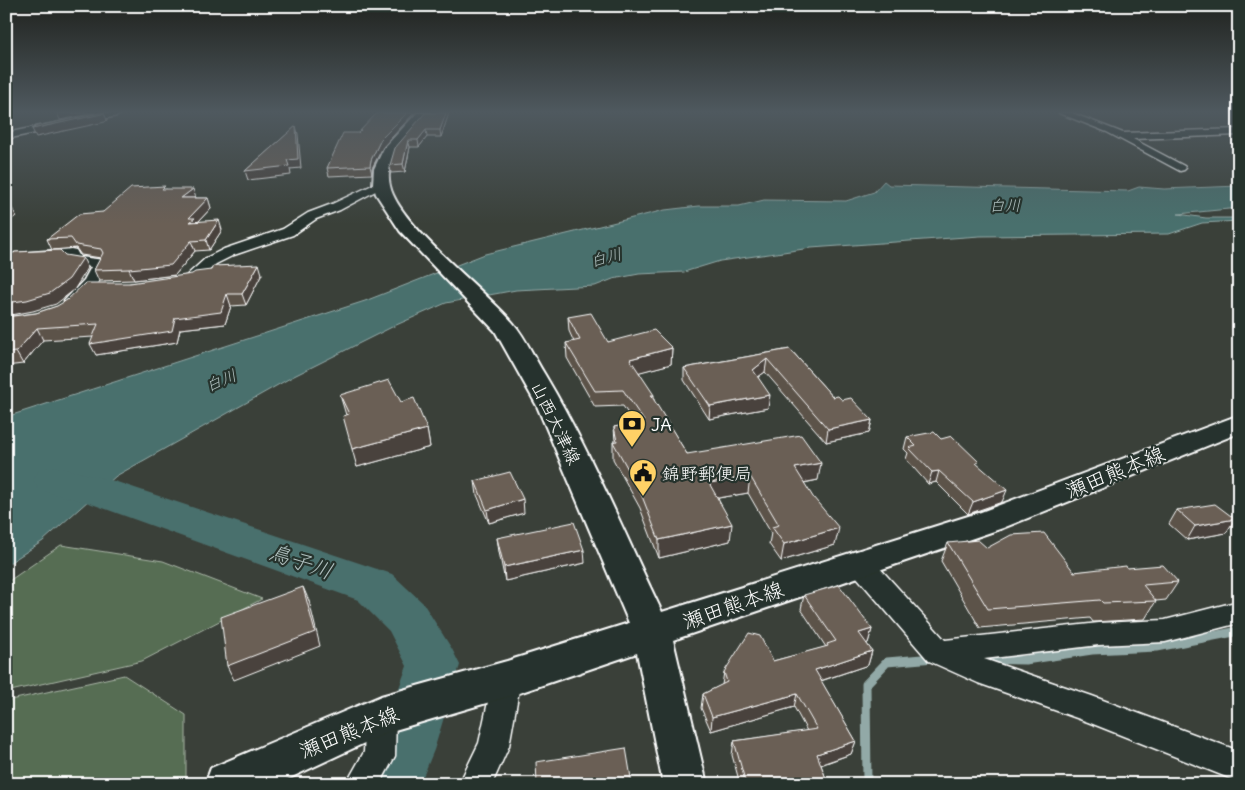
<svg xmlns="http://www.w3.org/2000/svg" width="1245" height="790" font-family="Delius,'Klee One',sans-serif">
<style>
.green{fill:#566d52;stroke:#aab6a8}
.water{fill:#4a6f6d;stroke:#92a9a7}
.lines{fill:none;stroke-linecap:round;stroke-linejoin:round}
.stream{stroke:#92a9a7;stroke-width:9}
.river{fill:#4a6f6d;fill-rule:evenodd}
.minor-casing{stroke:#fff;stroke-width:3}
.secondary-casing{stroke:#fff;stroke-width:4}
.minor{fill:#26332d;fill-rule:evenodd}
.secondary{fill:#26332d;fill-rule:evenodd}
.wall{fill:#5b5249;stroke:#fff}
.shaded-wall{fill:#4a423c;stroke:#fff}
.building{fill:#6a5f55;stroke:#fff}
.labels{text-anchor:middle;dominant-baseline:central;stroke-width:4.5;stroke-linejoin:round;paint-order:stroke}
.far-water-label{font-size:16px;font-style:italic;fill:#aebebd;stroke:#26332d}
.street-label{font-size:18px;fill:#fff;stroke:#26332d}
.poi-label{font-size:18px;fill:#fff;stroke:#26332d;text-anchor:start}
.near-street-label{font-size:21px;fill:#fff;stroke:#26332d}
.near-water-label{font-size:22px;font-style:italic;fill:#aebebd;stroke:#26332d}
</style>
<rect width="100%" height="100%" fill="#3a4039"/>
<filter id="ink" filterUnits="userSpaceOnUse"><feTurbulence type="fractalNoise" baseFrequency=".02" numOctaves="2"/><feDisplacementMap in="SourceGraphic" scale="10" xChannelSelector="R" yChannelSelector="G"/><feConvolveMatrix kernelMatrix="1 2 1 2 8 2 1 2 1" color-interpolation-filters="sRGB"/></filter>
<g filter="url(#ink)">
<path class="green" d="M61 545 163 561 262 599 142 661 6 692V583Z
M124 675 186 715V778L179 784H6V701Z"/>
<path class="water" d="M884 181 889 185 1128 191 1139 187 1164 189 1239 186V208L1178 214 1206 218H1239V221L1202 223 1169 234 980 236 811 248 720 261 684 272 639 274 613 279 595 286 516 290 446 303 394 326 292 377 116 476 43 541 6 565V417L365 301 485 254 665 210 699 206H739L764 200 846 201 874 192Z"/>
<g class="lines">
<path class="stream" d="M978 659 1025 660 1092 650 1157 647 1239 631
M867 784 866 684 887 662 934 658"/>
<path class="river" d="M53 466 114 481 392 574 423 603 452 649 460 665 434 750 420 784H360L380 740 407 666 389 631 358 600 89 503 39 490 33 480 39 470Z"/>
<defs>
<path id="minor" d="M104 113H122L117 116 6 139V133Z
M1059 113H1072L1123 133 1239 129V135L1133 139 1184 166 1186 168 1184 170 1180 171 1107 132Z
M381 181 385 182 387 184 385 186 340 210 316 219 293 235 234 255 216 264 196 283 178 286 173 285 171 282 173 279 186 276 206 258 224 249 283 229 308 213 332 204Z
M71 249 76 250 80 257 104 260 106 263C103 278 84 309 67 304L64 301 84 280 91 267 70 264 66 258 6 262V254Z
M859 553 868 555 945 640 1099 623 1165 620 1239 601V623L1165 642 1099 645 984 659 1092 696 1239 751V782L1088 722 978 683 929 661 850 569 847 562 850 555Z
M507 666 517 670 521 679 509 746 492 784H459L479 743 493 679 497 670Z
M381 701 391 705 396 715 395 756 380 784H346L364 752 366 715 371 705Z"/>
<path id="secondary" d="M417 113H430C415 135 382 154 390 186 398 224 485 290 513 323 526 338 534 358 545 375 590 450 624 533 662 612L981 512 1239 415V433L1003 528 673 640 707 784H663L637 653 507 697 388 732 277 784H205L211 768 381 696 507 661 629 623 537 406 495 331 400 231 376 194 373 184 374 169 384 148Z"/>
</defs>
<use href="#minor" class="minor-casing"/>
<use href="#secondary" class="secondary-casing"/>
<use href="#minor" class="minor"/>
<use href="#secondary" class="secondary"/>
</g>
<path class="wall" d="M379 113H414L383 147 372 168V174L329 176 327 168 358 133Z
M425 113H449L441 137H427L419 147H410L405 172 391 173 390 165Z
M166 189 196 198H208L211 208 199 221 222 230 209 250 195 251 175 275 134 280 99 281 94 270 101 258 81 255 76 248 52 250 47 239 103 212Z
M262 274 246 305 231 306 225 324 180 329 177 342 96 355 93 337 43 340 23 364 6 366V317L36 313 130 283Z
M568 317 608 342 672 348 671 364 639 372 654 401 687 454 818 480 804 483 835 545 781 561 769 544 771 533 748 493 718 498 730 541 659 558 640 508 613 459V442H615L614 427 634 423 623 406 595 407 567 358 566 343 574 342 569 331Z
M790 349 833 397 842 400 872 420 869 433 826 442 765 372 758 377 768 408 709 419 684 380V368Z
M340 395 401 402 427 429 430 447 357 467 346 415Z
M907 437 941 439 978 465 1002 502 968 514 936 482 928 484 906 459 908 453 904 449Z
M475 481 524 513 489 523 477 495Z
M1177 510 1235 519 1226 533 1187 540 1169 524Z
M497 538 585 563 505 581 499 552Z
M948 543 1074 572 1127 568 1178 582 1166 600 1156 601 1145 619 1093 622 1090 618 980 628 941 561Z
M804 595 872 629 868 643H866L872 651 868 665 821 681 856 741 851 754 821 765 828 784H740L732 755 734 741 807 731 794 707 711 731 701 708 703 694 722 685 724 672 773 661 826 647 801 609Z"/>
<path class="shaded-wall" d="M57 113H95L60 120Z
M103 113H104L107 120 105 122 36 137 32 129Z
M407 113H414L383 147 372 168V174L370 166 371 160 381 139Z
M446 113H449L441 137 440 130Z
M296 126 298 134 301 168 290 169 291 175 248 180 245 171Z
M426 130 427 137 419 147 418 140Z
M408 140 410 147 405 172 403 164Z
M193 189 196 198H181Z
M208 198 211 208 197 223 191 221 189 218Z
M11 206 16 216 6 224V210Z
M219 220 222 230 209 250 206 240Z
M191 241 195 251 175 275 134 280 129 269Z
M83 258 88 268 74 290 56 304 33 311 6 316V303Z
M259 264 262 274 246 305 242 294Z
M227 294 231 306 225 324 180 329 177 342 96 355 90 344 175 318Z
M37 328 43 340 23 364 16 352Z
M672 348 671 364 629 375 630 359Z
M767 359 765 372 751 382 753 370Z
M651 395H654V411Z
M770 395 768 408 709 419 710 406Z
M872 420 869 433 826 442 828 429Z
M427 429 430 447 357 467 352 449Z
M821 463 818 480 792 485 795 468Z
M939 471 936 482 928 484 932 472Z
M750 476 748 493 707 500 709 483Z
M1007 490 1002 502 968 514 973 502Z
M523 499 524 513 489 523 487 510Z
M1235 519 1226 533 1187 540 1195 526Z
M732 524 730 541 659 558V540Z
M839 528 835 545 781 561 784 544Z
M584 550 585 563 505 581 504 567Z
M303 587 309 601 320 646 234 680 227 666Z
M872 629 868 643 855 647 859 633Z
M872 651 868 665 811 684 815 670Z
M797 694 794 707 711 731 712 717Z
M856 741 851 754 813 767 817 754Z"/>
<path class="building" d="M100 113H103L102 114 32 129 37 126Z
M379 113H407L381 139 371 160 370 166 327 168 343 133H358L375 115Z
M425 113H446L440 130H426L418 140H408L403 164 390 165 395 148Z
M296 126 298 159 287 160 289 166 245 171Z
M165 186 162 189H193L181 198H208L189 218H195L190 222 219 220 206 240 191 241 171 265 129 269 94 270 103 253 101 249 76 245 71 238 47 239 79 214 103 212 131 188Z
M6 206H11L6 210Z
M60 250 65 255 83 258 69 279 50 293 27 300 6 303V257H8L15 252Z
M259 264 242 294H227L221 312 175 318 172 331 90 344 98 324 37 328 16 352 6 353V317L36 313 57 306 67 300 85 283H130L192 274 195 272 211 270 213 266Z
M591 313 608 342 654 330 672 348 630 359 654 395H651L687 454 801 435 821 463 795 468 813 497 839 528 784 544 772 527 779 525 750 476 709 483 732 524 659 540 640 491 613 442 617 441 614 427 644 421 623 390 595 391 566 343 580 340 568 317Z
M790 349 833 397 838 396 842 400 851 398 872 420 828 429 767 359 753 370 770 395 710 406 684 368Z
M389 380 401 402 414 398 427 429 352 449 343 416 349 414 340 395Z
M934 432 941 439 952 436 979 462 976 463 1007 490 973 502 939 471 932 472 909 448 916 446 907 437Z
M510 472 523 499 487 510 475 481Z
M1215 504 1235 519 1195 526 1177 510Z
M574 522 584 550 504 567 497 538Z
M1044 533 1074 572 1126 566 1127 568 1163 565 1178 582 1143 585 1156 601 1103 603 1100 600 988 609 948 543 978 540 987 548 1011 535Z
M839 585 872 629 859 633 872 651 815 670 856 741 817 754 828 784H746L734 741 817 729 797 694 712 717 703 694 727 682 724 672 749 633 760 636 773 661 828 646 827 644 836 641 804 595Z
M303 587 315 632 227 666 221 617Z
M626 748 632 784H537L536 762Z"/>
</g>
<linearGradient id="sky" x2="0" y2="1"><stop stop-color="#20231f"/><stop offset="0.5" stop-color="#4f595f"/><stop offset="1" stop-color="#4f595f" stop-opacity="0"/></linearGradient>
<rect width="1245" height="224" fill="url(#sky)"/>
<defs>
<symbol id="bank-pin" viewBox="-11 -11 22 30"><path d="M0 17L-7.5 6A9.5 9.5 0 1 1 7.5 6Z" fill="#ffd166" stroke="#26332d"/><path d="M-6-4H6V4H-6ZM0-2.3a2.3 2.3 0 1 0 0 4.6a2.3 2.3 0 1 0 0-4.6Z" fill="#111"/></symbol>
<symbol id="civic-pin" viewBox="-11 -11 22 30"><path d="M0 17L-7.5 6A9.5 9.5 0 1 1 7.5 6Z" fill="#ffd166" stroke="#26332d"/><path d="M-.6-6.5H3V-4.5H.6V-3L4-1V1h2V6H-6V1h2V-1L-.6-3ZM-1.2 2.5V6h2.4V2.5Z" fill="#111"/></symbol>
</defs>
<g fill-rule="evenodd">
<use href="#bank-pin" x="616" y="408" width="32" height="43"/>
<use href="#civic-pin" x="627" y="457" width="32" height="43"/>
</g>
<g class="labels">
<g class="far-water-label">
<text transform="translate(1005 205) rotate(-1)">白川</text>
<text transform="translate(606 257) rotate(-15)">白川</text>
<text transform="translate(221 380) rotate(-23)">白川</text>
</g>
<g class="street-label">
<text transform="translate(556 423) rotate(64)">山西大津線</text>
</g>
<g class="poi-label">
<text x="651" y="424">JA</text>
<text x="662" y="473">錦野郵便局</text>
</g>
<g class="near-street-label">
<text transform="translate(1115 472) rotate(-22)">瀬田熊本線</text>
<text transform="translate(733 605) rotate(-19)">瀬田熊本線</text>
<text transform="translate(349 732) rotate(-22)">瀬田熊本線</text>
</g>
<g class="near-water-label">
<text transform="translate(301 561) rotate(19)">鳥子川</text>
</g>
</g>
<rect width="1245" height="790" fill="none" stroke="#26332d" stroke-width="25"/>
<rect x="12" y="12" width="1220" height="765" fill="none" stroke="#fff" stroke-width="2" filter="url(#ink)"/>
</svg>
